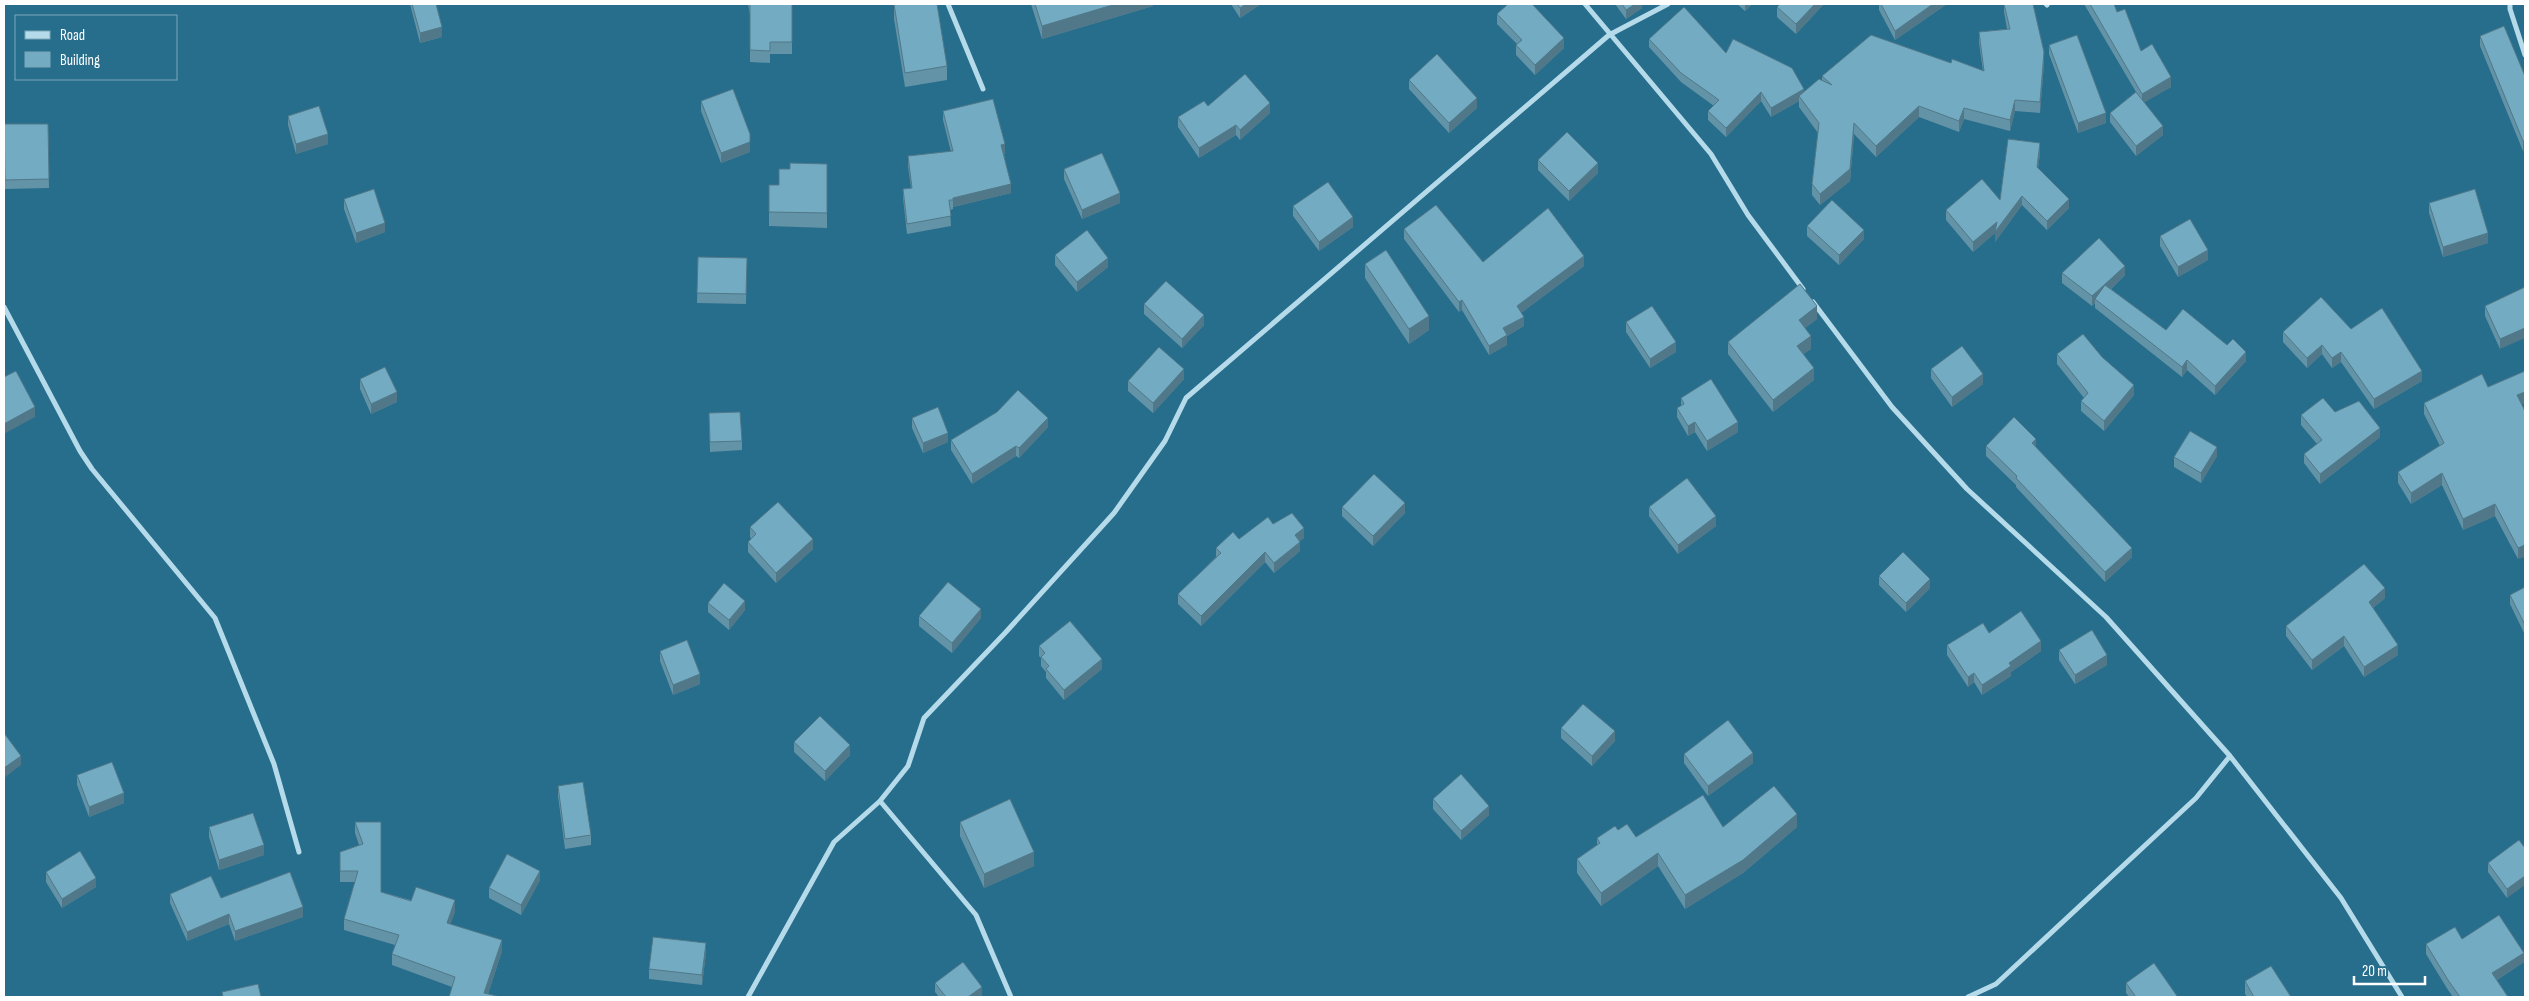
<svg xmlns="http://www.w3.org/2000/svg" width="2529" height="1001" font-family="'Sofia Sans Condensed',sans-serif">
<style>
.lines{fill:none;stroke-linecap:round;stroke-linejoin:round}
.street{stroke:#b5dbea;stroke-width:5}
.wall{fill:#6393a7}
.shaded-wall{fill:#507888}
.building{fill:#73abc2;stroke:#507888}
</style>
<rect width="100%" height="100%" fill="#276d8c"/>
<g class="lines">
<path class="street" d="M948 4 983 89
M1585 4 1711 154 1748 215 1803 289
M2046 4 2047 5
M2510 4V9L2525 55
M1813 302 1892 407 1967 489 2106 617 2230 756 2341 898 2402 997
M4 307 80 451 92 469 215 618 274 764 299 852
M880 801 976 915 1011 997
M748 997 834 842 880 801 908 766 924 718 1005 633 1114 513 1165 441 1186 398 1609 35 1668 4
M1968 997 1996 984 2196 798 2230 756"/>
</g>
<path class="wall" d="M410 4H436L442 37 420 43Z
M748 4H792V54H770V63L750 62V15Z
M894 4 947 66V80L905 87 894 19Z
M1031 4H1153V6L1042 39Z
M1231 4H1261L1240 18Z
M1615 4H1642V8L1626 19Z
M1737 4H1752L1745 11Z
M1824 4 1796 34 1777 17V7Z
M1879 4H1947L1895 40 1879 10Z
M2004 4H2033L2044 63 2040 113 2015 111 2010 131 1964 119 1959 132 1919 117 1876 157 1854 134 1850 181 1820 205 1812 195V184L1818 133 1799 107V101L1771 117 1761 101 1726 137 1708 120V111L1714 106 1681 82 1649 47V39L1726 53 1804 91 1822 81V76L1951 63 1983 71 1979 43V32L2007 29 2004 12Z
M2084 4H2114L2117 12 2141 51 2171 87 2144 102 2163 135 2136 156 2110 122V113L2136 92Z
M1497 14 1564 48 1535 75 1516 55V45L1517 44 1497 24Z
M2480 36 2525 76V150L2523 151 2480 46Z
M2049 45 2106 123 2078 133 2049 54Z
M1409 80 1477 108 1449 133 1409 89Z
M701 101 750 152 721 163 701 111Z
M1208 106 1270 113 1240 140 1236 135 1199 158 1178 127V117Z
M943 111 1005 153 1004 154 1011 193 953 207V209L950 210 951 226 907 234 903 198V189L911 188 908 166V156L951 152 943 120Z
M288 116 328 144 296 154 288 125Z
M4 124H48L49 188 5 189Z
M2040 153 2038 168 2069 208 2047 230 2022 205 1995 242V233L1973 252 1946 220V210L2000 200Z
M1538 160 1598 173 1569 201 1538 170Z
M827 164V228L769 226V185H779L790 169Z
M1064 169 1120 203 1082 219 1064 179Z
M344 199 385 232 356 243 344 209Z
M2429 203 2488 243 2443 257 2429 213Z
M1293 206 1353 227 1319 251 1293 216Z
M1807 226 1864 239 1839 265 1807 236Z
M1404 229 1483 262 1584 266 1521 313 1524 326 1507 336V345L1489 355 1462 310 1459 312 1404 239Z
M2160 236 2208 260 2178 277 2160 246Z
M1055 255 1108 267 1077 292 1055 265Z
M698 257 747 258 746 304 697 303Z
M1365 264 1429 330 1409 344 1365 278Z
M2062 273 2125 275 2111 289 2166 330 2246 361 2215 395 2187 370 2182 377 2095 308V303L2092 306 2062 283Z
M2525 287 2500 349 2485 316V306Z
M1144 304 1204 325 1182 348 1144 314Z
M1817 319 1805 328 1811 349 1803 354 1814 380 1773 412 1728 354V342Z
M1626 322 1676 352 1650 368 1626 332Z
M2351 329 2422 381 2374 409 2341 362 2332 368 2322 354 2307 368 2283 342V332Z
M2057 354 2102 357 2134 395 2104 431 2081 411V401L2084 398 2057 364Z
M1931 369 1983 384 1952 407 1931 378Z
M2525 371V403L2522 404 2518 559 2495 516 2463 530 2442 485 2411 504 2398 483V472L2440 446 2424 414V403L2488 387Z
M360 379 397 402 371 414 360 389Z
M1184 379 1153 413 1128 391V381Z
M1681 398 1738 432 1707 451 1695 432 1688 436 1677 417V408L1681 406Z
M2335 412 2380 437 2320 484 2304 463V454L2317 444 2301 425V415Z
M709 413 742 441V450L710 452Z
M912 418 948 442 923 453 912 428Z
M1048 427 1019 458 1016 456 972 484 951 450V440Z
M1986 446 2036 448 2132 557 2105 582 2016 487V485L1986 456Z
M2217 456 2201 483 2174 467V457Z
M1342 507 1405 513 1373 546 1342 516Z
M1649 507 1716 526 1678 554 1649 516Z
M1273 524 1304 538 1300 541V551L1274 573 1265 562 1201 626 1178 604V594L1216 557V548L1239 539Z
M750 527 813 549 776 583 748 552V542L751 539 750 537Z
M1879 576 1930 588 1906 612 1879 585Z
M2525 587V635L2510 604V595Z
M2385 598 2373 608 2398 655 2364 677 2344 646 2312 670 2286 636V626Z
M708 603 745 610 729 630 708 612Z
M919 616 981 618 952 653 919 626Z
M1989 633 2041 651 2011 672V676L1982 695 1974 682 1968 687 1947 655V645Z
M1039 646 1102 669 1064 700 1046 678V672L1041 666V658L1039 656Z
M2059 650 2107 665 2075 684 2059 660Z
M660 651 700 684 673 695 660 661Z
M1561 728 1615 741 1592 766 1561 738Z
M794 742 850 755 825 781 794 752Z
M1684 754 1753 763 1708 796 1684 763Z
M77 775 124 803 89 817 77 785Z
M558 786 591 835V845L565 849 558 796Z
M1433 799 1489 815 1461 840 1433 809Z
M355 822 381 892 455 912 450 924 502 951 488 994 452 987 392 965V954L395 945 344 930V919L355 882H340V852L359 845 355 833Z
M960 822 1034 866 984 888 960 836Z
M209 827 264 855 219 870 209 837Z
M1723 827H1797L1743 873 1685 909 1658 866 1601 906 1577 873V859L1597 845V838L1618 830 1636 837Z
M2519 840 2507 898 2488 872V863Z
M46 872 96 887 62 908 46 882Z
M540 880 521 915 489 898V888Z
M170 894 221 898 303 917 235 941 229 924 187 941 170 903Z
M2462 939 2524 962 2497 980 2508 997H2453L2448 990 2426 954V944Z
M706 953 702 985 649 979V969Z
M2245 981 2291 997H2247L2245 994Z
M935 983 982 997H939L935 992Z
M2126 983 2177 997H2129L2126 993Z"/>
<path class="shaded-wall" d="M1116 4H1153V6L1042 39V26Z
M1246 4H1261L1240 18V8Z
M1635 4H1642V8L1626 19V10Z
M1745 4H1752L1745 11Z
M1815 4H1824L1796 34V24Z
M1933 4H1947L1895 40V31Z
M442 27V37L420 43V33Z
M1564 38V48L1535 75V65Z
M2044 52V63L2040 113V102Z
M2171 77V87L2142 104V94Z
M1804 89V98L1799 96V101L1771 117V108Z
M1761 92V101L1726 137V128Z
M1477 98V108L1449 133V123Z
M2015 100V111L2010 131V120Z
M1270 103V113L1240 140V130Z
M1919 106V117L1876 157V146Z
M1964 108V119L1959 132V121Z
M2106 113V123L2078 133V123Z
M1854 123V134L1850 181 1820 205V194Z
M1236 125V135L1199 158V148Z
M2163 126V135L2136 156V146Z
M328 134V144L296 154V144Z
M2523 141H2525V150L2523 151Z
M750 142V152L721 163V153Z
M2040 143V153L2037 176V167Z
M1005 144V153L1001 154V145Z
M1598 163V173L1569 201V191Z
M1011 184V193L953 207V198Z
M1120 193V203L1082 219V210Z
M2022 196V205L1995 242V233L1973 252V242Z
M2069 199V208L2047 230V221Z
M1353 217V227L1319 251V242Z
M385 223V232L356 243V233Z
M1864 230V239L1839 265V255Z
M2488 233V243L2443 257V247Z
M2208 250V260L2178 277V267Z
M1584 256V266L1517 316V306Z
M1108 258V267L1077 292V282Z
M2125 266V275L2098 301 2095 299V303L2092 306V296Z
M1462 300V310L1459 312V302Z
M1817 306V319L1799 333V320Z
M1204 315V325L1182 348V339Z
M1429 316V330L1409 344V329Z
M1524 317V326L1507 336V345L1489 355V346L1503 328Z
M2525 328V338L2500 349V339Z
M1811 336V349L1797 359V346Z
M1676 342V352L1650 368V359Z
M2322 345V354L2307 368V358Z
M2246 352V361L2215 395V386Z
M2341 352V362L2332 368V358Z
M2187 360V370L2182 377V367Z
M1814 368V380L1773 412V400Z
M1184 369V379L1153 413V403Z
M2422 371V381L2374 409V399Z
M1983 374V384L1952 407V397Z
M2134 385V395L2104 431V421Z
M397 392V402L371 414V404Z
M2525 392V403L2517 406V395Z
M35 407V417L4 434V424Z
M1048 418V427L1019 458V448Z
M1695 422V432L1688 436V426Z
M1738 422V432L1707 451V441Z
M2380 428V437L2320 484V474Z
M948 433V442L923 453V443Z
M2036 439V448L2032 443Z
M1016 446V456L972 484V474Z
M2217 447V456L2201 483V473Z
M2442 473V485L2411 504V493Z
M1405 503V513L1373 546V536Z
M2495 504V516L2463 530V519Z
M1716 516V526L1678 554V545Z
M1304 528V538L1295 545V535Z
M813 539V549L776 583V573Z
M1300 542V551L1274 573V563Z
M2525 545V557L2518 559V548Z
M2132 548V557L2105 582V572Z
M1265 552V562L1201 626V616Z
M1930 579V588L1906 612V603Z
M2385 588V598L2369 611V602Z
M745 601V610L729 630V620Z
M981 609V618L952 653V643Z
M2344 636V646L2312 670V660Z
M2041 641V651L2011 672V676L1982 695V685L2009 663Z
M2398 645V655L2364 677V667Z
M2107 655V665L2075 684V675Z
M1102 659V669L1064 700V690Z
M1974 673V682L1968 687V677Z
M700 674V684L673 695V685Z
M1615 731V741L1592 766V756Z
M850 745V755L825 781V771Z
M1753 753V763L1708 796V786Z
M21 756V765L4 778V768Z
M124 793V803L89 817V807Z
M1489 806V815L1461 840V831Z
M1797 814V827L1743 873 1685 909V895Z
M264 845V855L219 870V860Z
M1034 852V866L984 888V874Z
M1658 853V866L1601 906V893Z
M540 871V880L521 915V905Z
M2525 876V885L2507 898V889Z
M96 878V887L62 908V899Z
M455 900V912L447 934V923Z
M303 907V917L235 941V931Z
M229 914V924L187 941V932Z
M502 940V951L487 997 484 993Z
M706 943V953L702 985V975Z
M2524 953V962L2492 983V973Z
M982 987V997H968Z"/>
<path class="building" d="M412 4H436L442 27 420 33Z
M750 4H792V42H770V51L750 50Z
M894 4H937L947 66 905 73Z
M1035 4H1116L1042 26Z
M1237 4H1246L1240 8Z
M1508 4H1532L1564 38 1535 65 1516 45 1522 40 1497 14Z
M1622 4H1635L1626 10Z
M1780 4H1815L1796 24 1777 7Z
M1881 4H1933L1895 31Z
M2004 4H2033L2044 52 2040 102 2015 100 2010 120 1964 108 1959 121 1919 106 1876 146 1854 123 1850 169 1820 194 1812 184 1819 123 1799 96 1819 79 1832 85 1822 76 1871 35 1951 63 1952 59 1984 71 1979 32 2010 29Z
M2090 4H2114L2117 12 2125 9 2141 51 2152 44 2171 77 2142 94Z
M1684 7 1726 53 1733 39 1792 68 1804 89 1771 108 1761 92 1726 128 1708 111 1719 100 1681 73 1649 39Z
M2504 26 2525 76V141H2523L2480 36Z
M2077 35 2106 113 2078 123 2049 45Z
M1437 54 1477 98 1449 123 1409 80Z
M1245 74 1270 103 1240 130 1236 125 1199 148 1178 117 1204 101 1208 106Z
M733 89 750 134V142L721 153 701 101Z
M2136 92 2163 126 2136 146 2110 113Z
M993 99 1005 144 1001 145 1011 184 953 198V200H949L951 216 907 224 903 189 912 188 908 156 953 151 943 111Z
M319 106 328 134 296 144 288 116Z
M4 124H48L49 179 5 180Z
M1567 132 1598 163 1569 191 1538 160Z
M2008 139 2040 143 2037 167 2069 199 2047 221 2022 196 1995 232 1997 222 1973 242 1946 210 1982 179 2000 200Z
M1102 153 1120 193 1082 210 1064 169Z
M790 163 827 164V213L769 212V185H779V169H790Z
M1328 182 1353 217 1319 242 1293 206Z
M374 189 385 223 356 233 344 199Z
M2475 189 2488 233 2443 247 2429 203Z
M1832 200 1864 230 1839 255 1807 226Z
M1436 205 1483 262 1548 208 1584 256 1517 306 1524 317 1503 328 1507 335 1489 346 1462 300 1459 302 1404 229Z
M2190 219 2208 250 2178 267 2160 236Z
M1087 230 1108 258 1077 282 1055 255Z
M2099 238 2125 266 2092 296 2062 273Z
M1386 250 1429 316 1409 329 1365 264Z
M698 257 747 258 746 294 697 293Z
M1166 281 1204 315 1182 339 1144 304Z
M1800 284 1817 306 1799 320 1811 336 1797 346 1814 368 1773 400 1728 342Z
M2105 285 2166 330 2183 309 2227 345 2233 339 2246 352 2215 386 2187 360 2182 367 2095 299Z
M2525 287V328L2500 339 2485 306Z
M2321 297 2351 329 2382 308 2422 371 2374 399 2341 352 2332 358 2322 345 2307 358 2283 332Z
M1652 306 1676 342 1650 359 1626 322Z
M2083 334 2102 357 2134 385 2104 421 2081 401 2088 393 2057 354Z
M1962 346 1983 374 1952 397 1931 369Z
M1159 347 1184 369 1153 403 1128 381Z
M385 367 397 392 371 404 360 379Z
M16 371 35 407 4 424V377Z
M2525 371V392L2517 395 2525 411V545L2518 548 2495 504 2463 519 2442 473 2411 493 2398 472 2444 443 2424 403 2482 374 2488 387Z
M1711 379 1738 422 1707 441 1695 422 1688 426 1677 408 1684 404 1681 398Z
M1018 390 1048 418 1019 448 1016 446 972 474 951 440 997 412Z
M2323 398 2335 412 2359 401 2380 428 2320 474 2304 454 2322 440 2301 415Z
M938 407 948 433 923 443 912 418Z
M740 412 742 441 710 442 709 413Z
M2014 417 2036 439 2032 443 2132 548 2105 572 2016 478 2017 476 1986 446Z
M2190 431 2217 447 2201 473 2174 457Z
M1374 474 1405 503 1373 536 1342 507Z
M1687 478 1716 516 1678 545 1649 507Z
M778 502 813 539 776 573 748 542 756 534 750 527Z
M1292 513 1304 528 1295 535 1300 542 1274 563 1265 552 1201 616 1178 594 1221 553 1216 548 1233 532 1239 539 1268 517 1273 524Z
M1903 552 1930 579 1906 603 1879 576Z
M2364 564 2385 588 2369 602 2398 645 2364 667 2344 636 2312 660 2286 626Z
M948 582 981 609 952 643 919 616Z
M724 583 745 601 729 620 708 603Z
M2525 587V625L2510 595Z
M2021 611 2041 641 2009 663 2011 666 1982 685 1974 673 1968 677 1947 645 1983 623 1989 633Z
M1070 621 1102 659 1064 690 1046 669 1049 666 1041 657 1045 653 1039 646Z
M2092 630 2107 655 2075 675 2059 650Z
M687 640 700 674 673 685 660 651Z
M1583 704 1615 731 1592 756 1561 728Z
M820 716 850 745 825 771 794 742Z
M1728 720 1753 753 1708 786 1684 754Z
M4 733 21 756 4 768Z
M112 762 124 793 89 807 77 775Z
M1461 774 1489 806 1461 831 1433 799Z
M583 782 591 835 565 839 558 786Z
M1774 786 1797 814 1743 860 1685 895 1658 853 1601 893 1577 859 1600 843 1597 838 1615 826 1618 830 1627 824 1636 837 1703 795 1723 827Z
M1010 799 1034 852 984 874 960 822Z
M253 813 264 845 219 860 209 827Z
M355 822H381V892L411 901 416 887 455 900 447 923 502 940 484 993 497 996V997H449L455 977 392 954 399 935 344 919 358 871H340V852L363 844Z
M2519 840 2525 848V876L2507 889 2488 863Z
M80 851 96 878 62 899 46 872Z
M507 854 540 871 521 905 489 888Z
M290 872 303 907 235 931 229 914 187 932 170 894 211 876 221 898Z
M2499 915 2524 953 2492 973 2508 997H2460L2448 980 2426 944 2455 927 2462 939Z
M653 937 706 943 702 975 649 969Z
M963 962 982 987 968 997H946L935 983Z
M2154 963 2177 996 2175 997H2136L2126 983Z
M2271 966 2291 997H2254L2245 981Z
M258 984 261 997H223L222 992Z"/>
<rect width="2529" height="1001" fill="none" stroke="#ffffff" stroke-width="10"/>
<rect x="15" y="15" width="162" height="65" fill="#276d8c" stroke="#7da7ba"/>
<rect x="25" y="31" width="25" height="8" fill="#b5dbea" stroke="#7da7ba"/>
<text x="60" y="40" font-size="15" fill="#ffffff">Road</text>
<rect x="25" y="52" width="25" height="15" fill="#73abc2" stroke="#7da7ba"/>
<text x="60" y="65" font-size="15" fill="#ffffff">Building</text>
<path d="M2354 976v8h71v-8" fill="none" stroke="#ffffff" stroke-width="2.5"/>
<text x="2362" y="976" font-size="15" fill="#ffffff" stroke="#276d8c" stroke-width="4" paint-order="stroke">20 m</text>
</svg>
